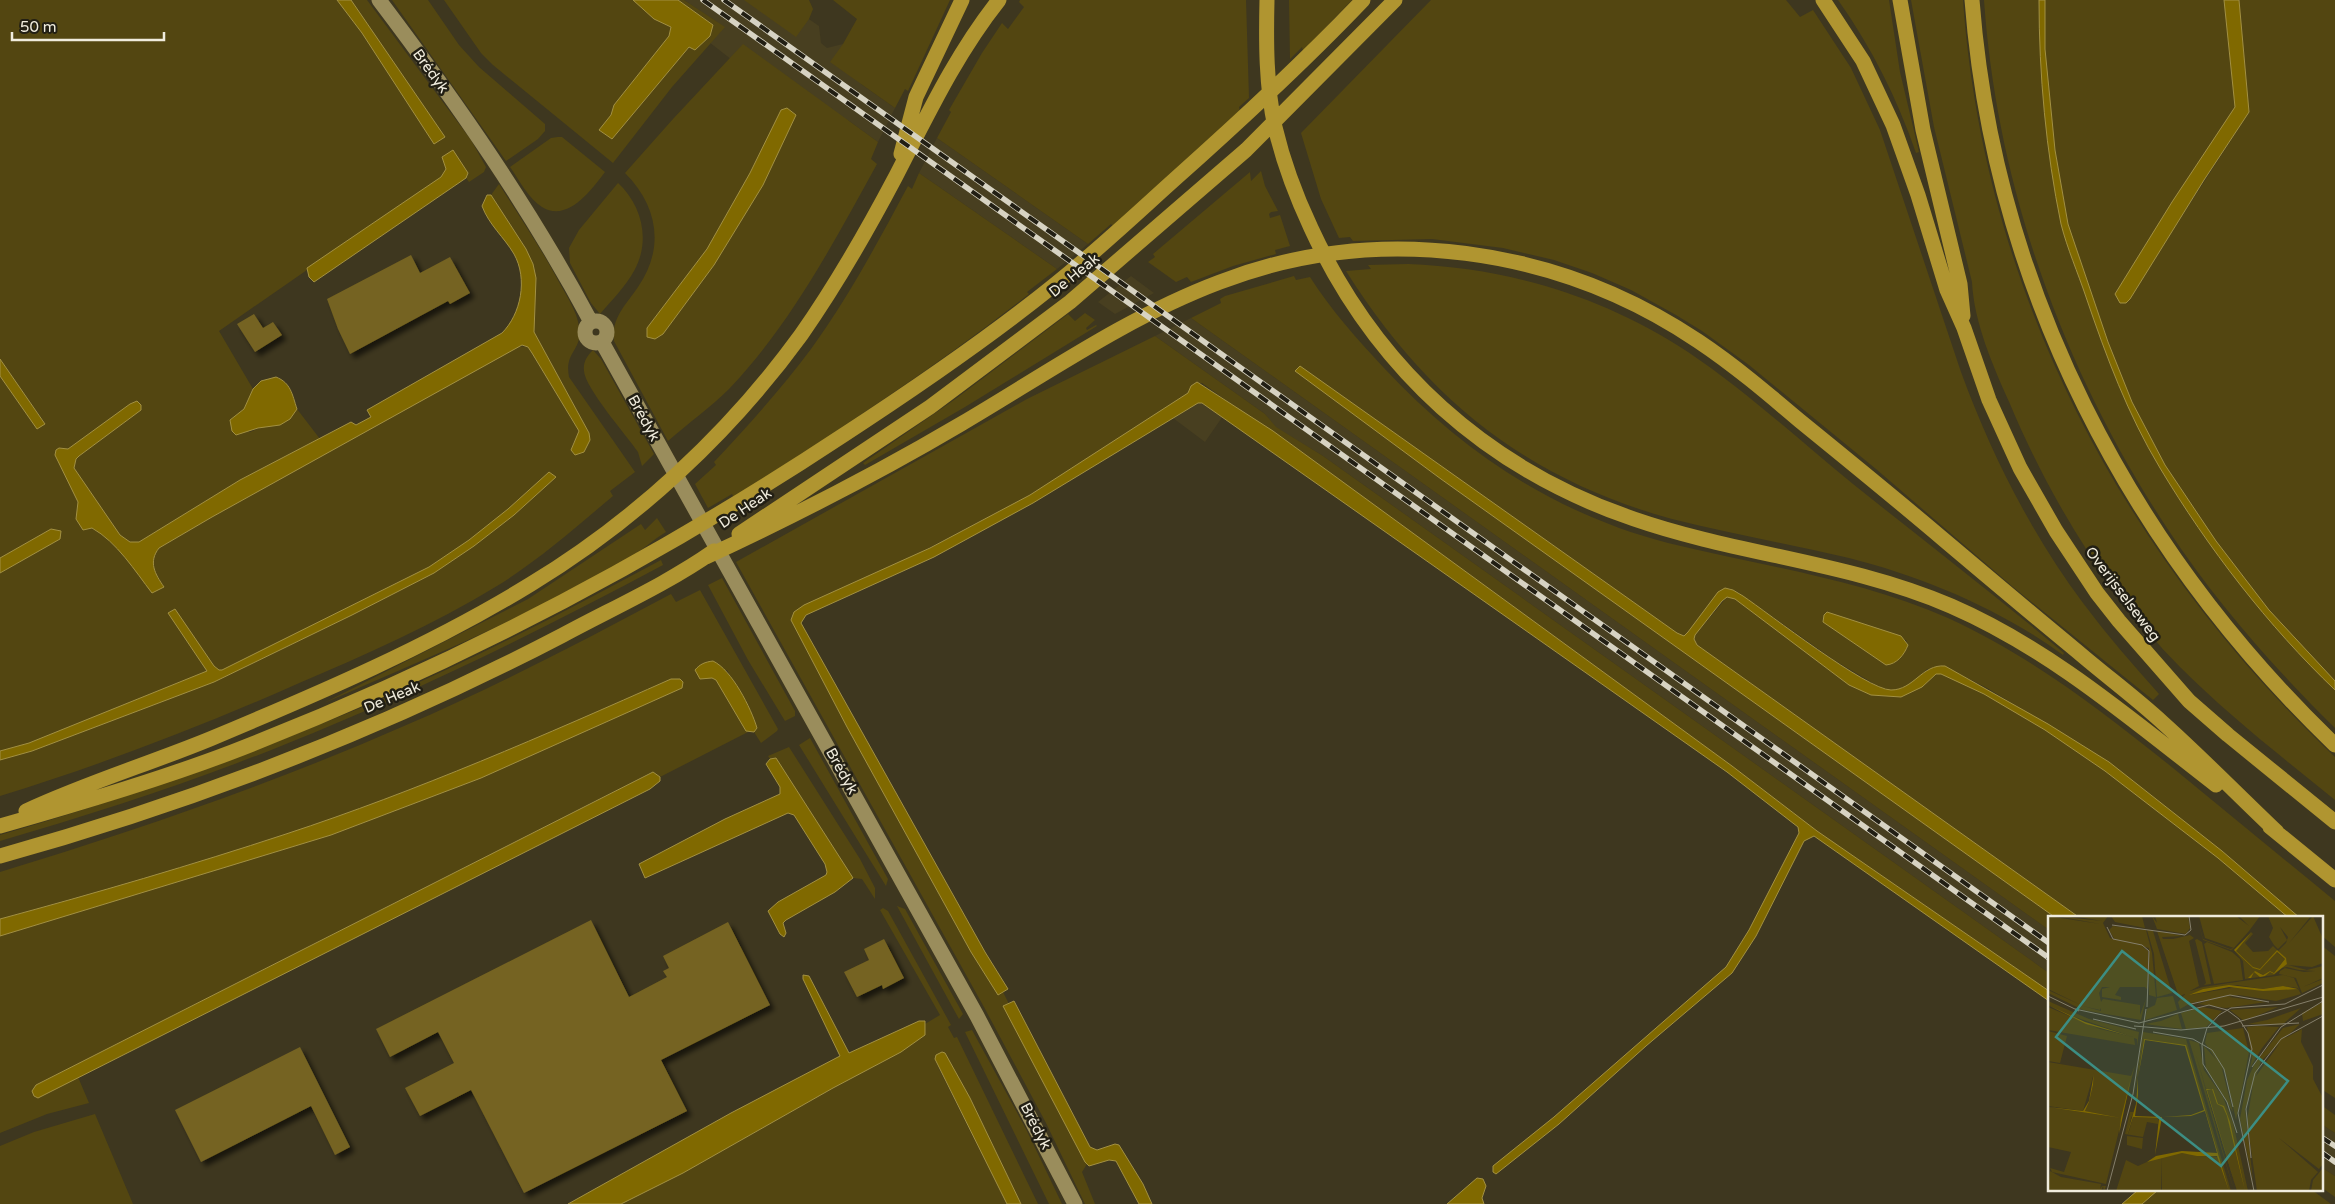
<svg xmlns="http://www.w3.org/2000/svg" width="2335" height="1204" font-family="'Varela Round',sans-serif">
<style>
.built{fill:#483f20}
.green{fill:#534611;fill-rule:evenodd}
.water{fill:#806900;stroke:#a29042}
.building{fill:#756321;filter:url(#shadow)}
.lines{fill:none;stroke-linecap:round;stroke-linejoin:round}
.secondary{stroke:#9a8d5c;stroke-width:15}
.highway{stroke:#b09530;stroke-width:15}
.rail-casing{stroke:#d7d3c3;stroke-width:5.5}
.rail{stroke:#221f14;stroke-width:4;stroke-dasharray:11;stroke-linecap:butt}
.labels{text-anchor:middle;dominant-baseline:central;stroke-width:5;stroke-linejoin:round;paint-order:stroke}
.street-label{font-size:15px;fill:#f0ecdd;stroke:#221f14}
.inset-road{fill:none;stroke:#857f6b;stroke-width:1}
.view{fill:#3c8e84;fill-opacity:0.15;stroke:#3c8e84;stroke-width:2.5}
.inset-edge{fill:none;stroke:#f0ecdd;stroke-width:2.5}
</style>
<defs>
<filter id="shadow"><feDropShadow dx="4.5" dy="4.5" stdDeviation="2.5" flood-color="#0009"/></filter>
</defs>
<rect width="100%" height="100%" fill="#3e371f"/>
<path class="built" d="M684 0H764L794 9 819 26 821 43 827 48 843 44 861 84 895 108 878 142 849 121 741 67 709 42 724 27Z
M937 138 1088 244 1057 269 919 173Z
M1131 276 1154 293 1115 314 1098 302Z
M1191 318 2049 930V973L1323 456 1275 427 1265 414 1155 336Z
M1198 403 1206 404 1223 416 1205 442 1173 418Z
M2321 1124 2335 1133V1176L2321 1167Z"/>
<path class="green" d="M0 0H337L362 33 434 144 445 137 351 0H367L471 140 486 167 484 172 469 182 466 178 468 173 445 165 446 169 441 177 219 331 253 389 244 409 230 420 250 432C268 423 283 428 297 409L320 439 240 480 139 542H131L120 535 74 468 76 459 79 456 141 410 137 401 68 449 59 448 78 502 76 519 83 530 92 528C117 542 135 570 152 592L164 587C155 574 148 562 159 548L212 517 517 346 528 347 579 431C577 439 572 442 572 450L575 455 589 433 534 332 536 278 533 264 526 249 491 195 499 184C519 216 541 248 559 282 567 297 577 311 579 327 583 351 564 351 569 377L635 472 610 491 613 496C576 527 539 560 497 586 433 625 365 655 297 684 200 727 101 765 0 796V760L32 751 214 682 352 615 434 573 474 546 514 515 555 477 549 472 508 509 469 540 429 567 222 670H219L214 666 174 609 168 613 207 671 29 743 0 751V573L59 539 51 529 0 558V376L37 429 45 423 0 359Z
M392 0H428L459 45 479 67 545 124V131L538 139 506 161Z
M444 0H633L654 19 671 27 669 36 614 105 611 115 599 130 612 139 690 46 695 50 710 36 701 16 678 0H684L725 27 672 87 613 163 493 65 481 53Z
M744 0H809L813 9 809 19 796 37Z
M833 0H950L908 91 905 89 895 108 830 62 843 44 857 19Z
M1020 0H1246L1249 98 1239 107 1241 117 1113 226 1111 224 1088 244 937 138 951 112 949 110 982 53 1002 23 1008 29 1024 7 1019 2Z
M1289 0H1352L1303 51 1302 47 1290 59Z
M1431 0H1786L1800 17 1813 10 1851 68 1880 130 1961 372C1991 454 2031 533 2083 603 2107 635 2133 665 2159 694L2153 700 2013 587 1876 469 1749 365 1702 331 1676 315 1631 290 1592 273 1554 260 1503 248 1432 239 1353 241 1350 237 1339 238 1321 199 1301 133Z
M1838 0H1889L1900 72 1919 152 1916 153C1897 98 1872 48 1838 0Z
M1911 0H1963C1984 294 2123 556 2335 757V800C2282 757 2228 715 2180 667 2107 593 2050 499 2010 404 1993 366 1974 323 1972 282L1934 127Z
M1984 0H2039C2039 75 2046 151 2061 224 2067 248 2078 273 2086 297 2106 356 2128 415 2160 468 2208 548 2268 626 2335 690V728C2273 667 2215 601 2167 528 2064 372 1997 188 1984 0Z
M2045 0H2224L2235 107 2120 303H2126L2249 112 2239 0H2335V681L2269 610 2216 541 2165 465 2132 402 2108 342 2068 224 2055 150 2045 49Z
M743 44 878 142 871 159 877 164C834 242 791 324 729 389 710 408 687 424 668 441L614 341C611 318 626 305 638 287 665 248 658 206 625 173L673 119ZM781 110 714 265 663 334 655 339 647 328 707 249 750 173Z
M558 137H562L605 172C592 189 568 223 542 207 529 199 519 180 510 167L551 138Z
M1261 171 1265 186 1278 211 1271 212 1269 214 1270 218 1280 215 1290 246 1275 250 1276 254 1233 266 1191 282 1187 277 1176 282 1148 262 1155 257 1153 254 1250 172 1251 181Z
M919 173 1057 269 1027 292 1029 294C934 369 835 432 734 498L732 494 708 508 695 484 716 465 714 462C748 426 781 389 811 349 848 298 878 242 908 186L912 189Z
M618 183C642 205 651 241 634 271 625 287 611 301 600 314L591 303 570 263 569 248 579 230Z
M1408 264C1509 268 1603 296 1688 352 1746 391 1799 440 1853 484 1923 540 1995 595 2064 653L2063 655C2000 609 1924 577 1849 558 1790 544 1731 534 1672 519 1526 479 1426 398 1346 271L1371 269 1368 265Z
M1294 276 1296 280 1310 277C1331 310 1357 339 1384 368 1462 452 1556 514 1668 543 1762 566 1859 579 1948 618 2031 656 2102 711 2173 768 2227 812 2281 857 2335 901V947L2321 935V918H2300L2222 851 2109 762 1987 688 1945 667 1927 669 1916 680 1903 688 1892 690 1881 688 1834 660 1743 596C1738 592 1731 587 1725 589 1714 592 1696 623 1688 632L1684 636 1677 633 1300 367 1296 371 1441 479 2056 918H2049V930L1191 318 1221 303 1220 299 1225 296ZM1823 622 1906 640 1908 645 1905 651 1886 665Z
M1085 313 1095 320 1086 328 1087 330 1096 325 1097 326 965 407 865 465 863 463 954 400 1068 314 1075 321Z
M1155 336 1265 414 1276 427 1323 456 2049 973V991L1817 831 1732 766 1202 383 1191 386 1189 393 1030 495 791 620 847 727 971 952 998 995 1003 992 1009 1004 1004 1006 1087 1164 1082 1172 1095 1204H1085L1046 1123 984 1007 736 562 1027 399Z
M593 350 601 359 654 454 642 466 638 452C627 436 585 388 584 371 583 362 587 356 593 350Z
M657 518 666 532C652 540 642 551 629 558 532 615 427 658 324 703L528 599 641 524 645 530Z
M661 560 663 565C540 631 415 692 286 744 192 782 96 813 0 841V835C130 797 259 751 384 698 478 657 570 609 661 560Z
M722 578 795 711V716L785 721 748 660 708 585Z
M700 590 778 729 777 731 761 743 754 732 757 728 727 670 704 679 712 678 716 680 748 732 660 777 652 772 36 1085 32 1091 38 1098 78 1077 89 1103 47 1114 0 1133V936L331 835 481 778 680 679H671C545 735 417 791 286 834 192 865 96 892 0 919V872C137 830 272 784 404 726 495 687 583 641 671 594L676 602Z
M1727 597 1735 599 1849 685 1871 695 1922 687 1936 674H1941L1984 694 2045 730 2105 771 2218 858 2289 918H2080L1697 645 1694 639 1695 635Z
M810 738 888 879 886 886 799 745Z
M789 747 860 859 875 888V899L862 879 853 878 776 758 770 759 768 756Z
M897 906 905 909 963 1014 959 1019Z
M883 908 888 911 951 1025 948 1027 954 1038 957 1037 1038 1204H1021L970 1098 936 1055 935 1059 939 1069 1007 1204H621C690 1169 756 1132 823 1094 857 1074 893 1058 925 1035V1024L940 1015 880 910Z
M2321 945 2335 956V1098L2321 1089Z
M972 1030 1026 1129 1062 1204H1049L965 1032Z
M2321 1105 2335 1115V1133L2321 1124Z
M95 1114 133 1204H0V1146L34 1132Z
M2321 1167 2335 1176V1197L2321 1187Z
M2158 1190H2312L2331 1204H2142Z"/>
<path class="water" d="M337 0H351L445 137 434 144 362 33Z
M633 0H678L713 25 710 36 695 50 689 47 612 139 599 130 611 115 614 105 669 36 671 27 654 19Z
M2039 0H2045V49L2055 150 2068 224 2108 342 2132 402 2165 465 2216 541 2269 610 2335 681V690C2268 626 2208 548 2160 468 2128 415 2106 356 2086 297 2078 273 2067 248 2061 224 2046 151 2039 75 2039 0Z
M2224 0H2239L2249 112 2204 180 2130 299 2126 303H2120L2115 294 2172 202 2235 107Z
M787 108 796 115 763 185 714 265 663 334 655 339 647 337V328L707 249 750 173 781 110Z
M453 150 468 173 466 178 314 282 309 277 307 268 441 177 446 169 442 157Z
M487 195H491L526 249 533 264 536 278 534 332 589 433 590 440 584 452 575 455 571 450 579 431 532 353 528 347 522 345 212 517 159 548C148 562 155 574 164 587L152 593C135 571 117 542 92 528L83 530 76 519 78 502 55 455 56 450 59 448 68 449 130 404 137 401 141 405V410L79 456 76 459 74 468 120 535 130 542H139L240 480 351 422 356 425 371 417 367 410 502 333C521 314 528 279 514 254 504 237 489 225 482 206Z
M0 359 45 424 37 429 0 376Z
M1300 366 1677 633 1684 636 1688 632 1718 592 1725 588 1733 590 1743 596C1768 613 1867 690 1891 690 1914 690 1922 664 1945 666L2048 724 2109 762 2222 851 2300 918H2289L2218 858 2105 771 2045 730 1984 694 1941 674H1936L1922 687 1901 697 1871 695 1849 685 1735 599 1727 597 1722 601 1695 635 1694 639 1697 645 2080 918H2056L1441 479 1295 371Z
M276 377C291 383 292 394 297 409L290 419 280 425 258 428 236 435 232 431 230 420 244 409 253 389 261 381Z
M1197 382 1273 431 1732 766 1817 831 2049 991V1001L1814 836 1804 841 1756 936 1732 973 1646 1046 1559 1124 1496 1174 1493 1172V1166L1554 1117 1726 967 1749 930 1799 833 1798 827 1727 772 1202 403H1198L1033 503 934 557 806 615 801 623 985 952 1008 989 998 995 971 952 847 727 791 620 794 612 804 605 930 548 1030 495 1188 393 1191 386Z
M549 472 556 477 514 515 474 546 434 573 352 615 214 682 32 751 0 760V751L29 743 207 671 168 613 175 609 214 666 219 670H222L429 567 469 540 508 509Z
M51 529 61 531 60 539 0 573V558Z
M1827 612 1901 636 1908 645C1904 655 1897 664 1886 665L1823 622 1824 615Z
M713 661C732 670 751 708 757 728L754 732 746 731 716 680 712 678 700 679 695 670C700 664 705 662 713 661Z
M671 679H680L683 682 682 688 481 778 331 835 0 936V919C96 893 192 865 286 834 417 791 545 735 671 679Z
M776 758 853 878 835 892 786 920 783 923 786 933 784 937 780 934 768 911 778 902 826 875 827 872 825 864 794 815 788 813 645 878 639 864 725 819 780 794V787L766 764 770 759Z
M653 772 660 777V781L650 789 38 1098 34 1096 32 1091 36 1085Z
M803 975 809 976 849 1053 919 1021H925V1035L901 1052 833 1088 683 1173 621 1204H568L731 1113 840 1056 803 979Z
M1014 1001 1090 1147 1097 1150 1115 1144 1119 1145 1143 1184 1152 1204H1139L1116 1161 1109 1160 1089 1166 1085 1162 1003 1006Z
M942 1052 945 1053 970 1098 1021 1204H1007L935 1059 936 1055Z
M1477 1178 1483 1179 1486 1186 1482 1198 1484 1204H1447Z
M2138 1190H2158L2142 1204H2122Z"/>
<path class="building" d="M411 255 420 273 450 257 470 293 450 304 448 301 350 354 338 329 327 299Z
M254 314 263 328 273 322 282 335 255 352 237 324Z
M591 920 629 997 667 977 663 971 669 968 663 956 728 922 770 1005 661 1060 687 1111 524 1193 471 1090 420 1116 405 1088 454 1063 438 1032 390 1057 376 1029Z
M884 939 904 978 883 989 882 985 857 997 844 972 869 960 864 949Z
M300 1047 350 1147 335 1155 311 1106 201 1162 175 1110Z"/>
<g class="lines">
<path class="secondary" d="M379 0C457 103 530 208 591 322
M585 332a11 11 0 1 1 22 0a11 11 0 1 1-22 0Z
M602 342 977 1016 1075 1204"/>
<path class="highway" d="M1267 0C1266 42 1266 86 1275 127 1283 161 1296 196 1311 228 1376 369 1487 469 1634 519 1738 555 1849 562 1951 606 2050 649 2132 720 2216 785
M1823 0 1863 61 1893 125 1918 195 1947 290 1964 328 1989 400 2020 468 2056 531 2097 593 2119 621 2189 701 2228 735 2335 822
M1900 0 1923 130 1960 284 1963 316
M1972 0C1994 287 2129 547 2335 745
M901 154 916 97 962 0
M739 534 930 407 1070 302 1246 150 1395 0
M706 557C792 517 878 473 961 424 1046 374 1127 317 1220 282 1378 221 1558 247 1698 341 1734 365 1767 393 1800 421 1848 460 1896 499 1943 539 1988 577 2033 615 2078 652 2106 676 2136 698 2163 723 2202 758 2239 796 2277 832
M26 811C86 783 149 764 210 739 320 693 430 646 531 584 635 521 729 434 801 335 836 285 867 231 896 176 927 116 956 54 999 0
M0 826C78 804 156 781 232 752 447 669 650 563 842 436 914 389 986 340 1053 286 1096 252 1135 215 1175 179 1240 121 1303 63 1363 0
M2270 827 2335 880
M0 856C194 802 385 728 563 635 613 608 667 584 714 551"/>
<defs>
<path id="rail" d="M703 0 2049 958
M724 0 2049 943
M2321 1137 2335 1146
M2321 1152 2335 1162"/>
</defs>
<use href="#rail" class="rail-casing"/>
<use href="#rail" class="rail"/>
</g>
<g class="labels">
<g class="street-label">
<text transform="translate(431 71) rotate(54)">Brédyk</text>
<text transform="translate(1074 275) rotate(-39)">De Heak</text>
<text transform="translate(644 418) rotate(61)">Brédyk</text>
<text transform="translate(745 508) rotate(-34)">De Heak</text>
<text transform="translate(2123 594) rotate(53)">Overijsselseweg</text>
<text transform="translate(392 697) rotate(-23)">De Heak</text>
<text transform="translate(842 771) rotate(61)">Brédyk</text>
<text transform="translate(1036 1126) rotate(63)">Brédyk</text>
</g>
</g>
<g transform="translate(2048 916)">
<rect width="275" height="275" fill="#3e371f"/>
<path d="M0 0 52 8 9 0 54 5 25 0H60L55 7 62 22 94 30 100 35V74L97 71H72L67 79 73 81V84L54 81V73L62 71H54L51 77 53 86 55 83 92 89V99L98 83 93 104 35 94 0 77V74L35 90 53 95V92L52 94 35 90 0 73ZM63 0H94L97 12 67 6ZM104 0 109 7 107 0H140L142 12 138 18 109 13ZM149 0 155 23 182 33 186 32 157 22 151 0H188L201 10 191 0H212L201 15 185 33 183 34 155 24ZM220 0H263L241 27 265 0 275 23V47L264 51 240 49 259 54 275 50V62L255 71 275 63V67L254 77 248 62 231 58 232 55 237 52 256 56 267 55 251 54 239 51 234 52 226 59 197 63 195 45 186 34 203 16 205 18 197 27 205 36 220 35 225 30 229 34 214 52 228 36 237 43 226 57 222 55 215 59 212 57 206 56 212 59 217 60 222 56 226 58 235 48H239L238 43 230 35 238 27 240 21 232 11 239 24 230 33 226 29 221 21 225 12ZM65 10 98 14 104 37 108 81 101 79V32L67 24 61 14ZM99 14 105 15 124 77 109 81 106 38ZM109 15 135 20 114 21 115 23H125L142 19 146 22 141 25 151 70 131 81ZM149 23 154 26 163 68 156 69 158 67 147 24ZM159 26 184 36 192 43 195 64 166 68 156 28ZM235 59 246 62 252 75 250 72 235 70 215 73 189 69 155 73 142 79 189 71 208 74 235 72 250 73 253 78 228 85 191 79 143 87 132 93 130 86 139 76 155 71ZM125 80 129 94 97 104 99 93 107 89 109 82ZM174 80 218 86 178 92 150 88 141 91ZM0 85 41 103 91 116 89 130V123L86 122 87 129 0 114V91L52 113 85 121 24 100 0 89ZM275 86V98L255 105 254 97ZM154 91 174 95 158 111 138 113 133 97ZM230 91 196 105 182 94ZM253 92 234 109 200 108 219 104ZM130 98 134 113 97 108 113 105ZM252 108 213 145 197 193 205 265 192 203 199 164 207 147 235 112ZM209 110 231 111 214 132 202 152 204 143 199 111ZM195 112 201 136 188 204 178 158 157 127 159 117ZM254 113 253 126 265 150V163L275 182V248L271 253 231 222 270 256 263 264 261 275H209L199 205 206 163 234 124ZM0 115 19 120 12 147 0 145ZM95 116 138 123 183 275H114V241L113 275H68L78 244 90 250 112 240 134 237 171 241 137 129 96 123 86 179ZM141 124 151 127 156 154 175 181 185 207 200 275H189L148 139 186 275ZM156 130 173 149 185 196 158 153ZM0 146 83 160 87 149 58 268 4 256 2 252 16 256 23 236 0 231V191L73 202 37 195 41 186 45 169 46 157 35 195 0 190ZM82 196H86L83 202 80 219 85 201 110 202V208L99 206 95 221 77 218ZM79 220 95 222 94 233 79 229ZM275 252V275H263L265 264ZM2 255 13 261 53 268 52 273 54 270H58L56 275 55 270 53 275H0Z" fill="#534611"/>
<path d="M203 17 188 35 205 51 212 53 229 34 238 42 239 48 226 58 222 56 217 60 212 61 206 56 203 62H200L207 55 215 59 222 55 226 57 237 43 229 36 212 54 205 52 186 34ZM181 69 215 73 235 70 250 73 215 75 181 71 141 79 155 73ZM0 89 37 106 85 121 38 108ZM96 123 138 129 181 275 169 240H149L134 237 99 246 108 240 134 235 169 237 157 195 143 200 115 201 143 199 156 194 137 130 97 124 90 161ZM146 133 158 173H165L170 188 176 190 182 206 197 275 179 200 175 191 169 188 164 173 159 174 189 275ZM46 157 45 169 41 186 37 195 73 202 83 162 71 218 73 202 0 191 35 195 41 185ZM90 162V179L87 200 114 201 107 239 111 202 85 201 79 219 88 188Z" fill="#806900"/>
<path class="inset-road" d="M64 9 137 19 143 14 141 0M59 11 65 23 94 29 101 35 99 91M0 80 31 95M143 88 182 79 221 86M27 93 91 107 161 89 179 94 191 103 200 117 204 133 190 197 206 275M45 103 88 113M86 110 133 114 176 110 275 81M194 110 251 107M105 116 145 123 164 134 176 153 185 191M204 151 233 111 275 85M189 217 179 186 155 148 154 129 159 112 171 99 183 92 237 88 275 69M203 242 198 193 207 157 233 123 275 100M59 275 85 178 98 93"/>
<path class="view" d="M74 35 240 165 173 250 8 121Z"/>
<rect width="275" height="275" class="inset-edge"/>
</g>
<path d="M12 32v8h152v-8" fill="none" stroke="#f0ecdd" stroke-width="2.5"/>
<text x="20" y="32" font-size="15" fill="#f0ecdd" stroke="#221f14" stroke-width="4" paint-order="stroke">50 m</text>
</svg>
